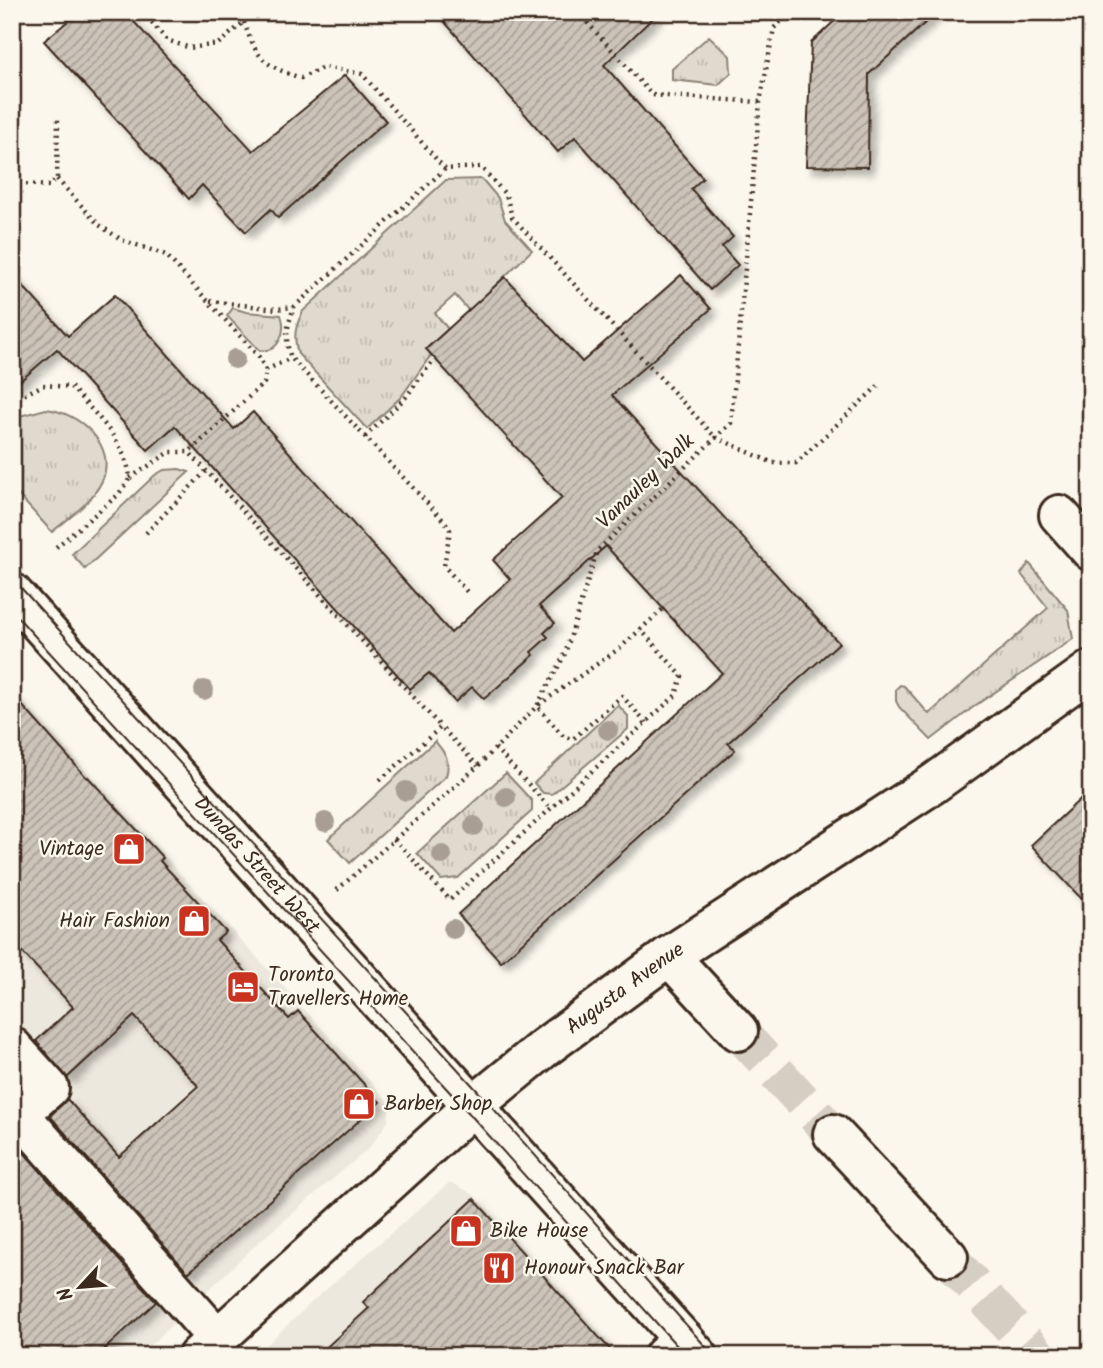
<svg xmlns="http://www.w3.org/2000/svg" width="1103" height="1368" font-family="Kalam,sans-serif">
<style>
.built{fill:#ede8dd}
.grass{fill:url(#grass-tufts);stroke:#8d8276;stroke-width:2}
.building{fill:url(#building-hatch);stroke:#3b2a1e;stroke-width:2;filter:url(#shadow)}
.lines{fill:none;stroke-linecap:round;stroke-linejoin:round}
.minor-tunnel{stroke:#d5cec3;stroke-width:38;stroke-dasharray:38 19;stroke-linecap:butt}
.minor-casing{stroke:#3b2a1e;stroke-width:44}
.major-casing{stroke:#3b2a1e;stroke-width:44}
.path{stroke:#3b2a1e;stroke-width:4.5;stroke-dasharray:2 5;stroke-linecap:butt}
.minor{stroke:#fbf7ec;stroke-width:38}
.major{stroke:#fbf7ec;stroke-width:38}
.tram{stroke:#3b2a1e;stroke-width:2}
.tree{fill:#a89e93}
.labels{text-anchor:middle;dominant-baseline:central;stroke-width:5;stroke-linejoin:round;paint-order:stroke}
.street-label{font-size:21px;fill:#3b2a1e;stroke:#fbf7ec}
.poi-label{font-size:21px;fill:#3b2a1e;stroke:#fbf7ec;text-anchor:start}
</style>
<defs>
<pattern id="grass-tufts" width="24" height="20" patternUnits="userSpaceOnUse" patternTransform="scale(1.75)"><rect width="24" height="20" fill="#dfd9ce"/><path d="M3 7l-1-3M5 7V3M7 7l1-3M15 17l-1-3M17 17v-4M19 17l1-3" fill="none" stroke="#c0bab0"/></pattern>
<pattern id="building-hatch" width="6" height="6" patternUnits="userSpaceOnUse" patternTransform="scale(1.75)"><rect width="6" height="6" fill="#ccc4b9"/><path d="M-1 1l2-2M0 6l6-6M5 7l2-2" fill="none" stroke="#a79f96"/></pattern>
<filter id="shadow"><feDropShadow dx="6" dy="6" stdDeviation="3.5" flood-color="#0004"/></filter>
</defs>
<rect width="100%" height="100%" fill="#fbf7ec"/>
<filter id="ink" filterUnits="userSpaceOnUse"><feTurbulence type="fractalNoise" baseFrequency=".0143" numOctaves="2"/><feDisplacementMap in="SourceGraphic" scale="14" xChannelSelector="R" yChannelSelector="G"/><feConvolveMatrix kernelMatrix="1 2 1 2 8 2 1 2 1" color-interpolation-filters="sRGB"/></filter>
<g filter="url(#ink)">
<path class="built" d="M12 690 390 1103 388 1122 368 1149 260 1241 139 1356H12Z
M450 1182 473 1194 621 1356H255L314 1300Z"/>
<path class="grass" d="M709 36 730 56 731 73 718 85 672 80V69Z
M482 179 498 198 505 220 532 250 469 311 455 295 435 313 448 329 427 348 431 355 401 397 367 429 298 354C293 336 295 327 303 311L446 180Z
M233 308 246 312 281 315C287 331 279 354 259 350L227 316Z
M46 409C78 412 118 445 102 481 92 502 69 518 52 532L12 488V418Z
M179 469 189 472 85 569 72 554 155 475 164 470Z
M1029 563 1068 610 1073 639 976 705 931 740 899 707 896 701V689L900 685 904 686 929 714 1048 608 1021 574Z
M618 705 628 716V729L552 794 543 793 534 783Z
M435 741C445 753 451 760 446 776L350 863 328 839Z
M506 773 532 801V811L458 878 441 880 417 853Z"/>
<path class="building" d="M79 12H125L253 151 345 75 386 121 278 218 271 209 246 232 202 185 189 199 44 41Z
M436 12H659L604 65 703 178 691 189 733 237 722 247 738 265 710 290 575 137 558 152Z
M844 12H937L869 74 868 167 806 166 811 43Z
M12 274 68 336 115 295 234 429 253 412 451 633 510 579 493 560 562 498 426 349 505 277 582 362 681 275 711 309 612 395 839 643 728 743 735 750 501 962 458 914 722 673 606 546 539 606 555 623 544 633 548 637 531 652 534 655 484 699 472 687 455 702 429 673 410 689 175 426 148 450 57 349 12 388Z
M12 694 87 778 88 777 163 858 160 861 226 932 217 940 289 1019 298 1011 380 1102 188 1273 50 1116 67 1099 119 1157 198 1086 134 1016 67 1078 36 1041 73 1007 12 941Z
M1091 789V909L1031 845Z
M12 1139 156 1302 97 1356H12Z
M474 1199 616 1356H317L369 1308 363 1302Z"/>
<g class="lines">
<path class="minor-tunnel" d="M738 1031 833 1134
M948 1257 1038 1356"/>
<defs>
<g id="minor">
<path d="M1059 515 1091 551"/>
<path d="M669 956 738 1031"/>
<path d="M12 1047 49 1088 19 1114 217 1338"/>
<path d="M833 1134 948 1257"/>
<path id="s1" d="M198 1356 473 1106 544 1048 669 956 933 784 1091 670"/>
<path d="M664 1356 683 1339"/>
</g>
<g id="major">
<path id="s2" d="M12 593 698 1356"/>
</g>
</defs>
<use href="#minor" class="minor-casing"/>
<use href="#major" class="major-casing"/>
<path class="path" d="M142 12 167 40 190 48 218 44 244 22V12
M578 12 652 95 760 102
M244 22C256 59 265 66 301 78L324 67 362 74 445 169 481 167 506 195 512 217 715 437 773 463H796L879 385
M445 169 294 307C287 328 284 337 291 358L446 523 450 530 444 566 469 594
M57 179 99 225 122 240 166 255 259 357 266 370 264 383 189 452
M12 183 49 186 57 179 58 117
M210 301 276 309 294 307
M266 370 291 358
M12 401 43 385 71 387C94 413 126 441 130 478L118 495 55 548
M365 437 406 397 435 358
M130 478 170 452H189L441 727
M146 533 206 471
M646 723 622 696 573 739 564 737 537 706 620 648 663 609
M495 748 551 809
M380 780 441 727 478 766
M394 839 450 900 676 695 682 676 641 630
M337 890 478 766 537 706 565 654 597 551 731 423 760 102 774 28 791 12"/>
<use href="#minor" class="minor"/>
<use href="#major" class="major"/>
<path class="tram" d="M12 578 484 1098 714 1356
M12 611 467 1111 686 1356"/>
</g>
<g class="tree">
<circle cx="235" cy="359" r="10"/>
<circle cx="204" cy="690" r="10"/>
<circle cx="608" cy="730" r="10"/>
<circle cx="406" cy="791" r="10"/>
<circle cx="506" cy="797" r="10"/>
<circle cx="325" cy="822" r="10"/>
<circle cx="474" cy="826" r="10"/>
<circle cx="442" cy="855" r="10"/>
<circle cx="453" cy="929" r="10"/>
</g>
</g>
<defs>
<symbol id="shop-square" viewBox="-11 -11 22 22"><rect x="-9" y="-9" width="18" height="18" rx="4" fill="#c8321e" stroke="#fbf7ec"/><path d="M-5-2.5h2.3a2.7 3.5 0 0 1 5.4 0H5L5.5 6h-11ZM-1.5-2.5h3a1.5 2.3 0 0 0-3 0Z" fill="#fff"/></symbol>
<symbol id="hotel-square" viewBox="-11 -11 22 22"><rect x="-9" y="-9" width="18" height="18" rx="4" fill="#c8321e" stroke="#fbf7ec"/><path d="M-6-4.5h1.5V1H6V5H4.5V3h-9V5H-6ZM-4 0a1.8 1.8 0 1 1 3.6 0ZM.5 0V-2.5h3Q6-2.5 6 0Z" fill="#fff"/></symbol>
<symbol id="restaurant-square" viewBox="-11 -11 22 22"><rect x="-9" y="-9" width="18" height="18" rx="4" fill="#c8321e" stroke="#fbf7ec"/><path d="M-5-6h1v4h1v-4h1v4h1v-4h1v5L-1.5 .5V6h-2V.5L-5-1ZM5-6V6H3V1.5H1.5Q1.5-4 5-6Z" fill="#fff"/></symbol>
</defs>
<g fill-rule="evenodd">
<use href="#shop-square" x="110" y="830" width="38" height="38"/>
<use href="#shop-square" x="175" y="902" width="38" height="38"/>
<use href="#hotel-square" x="224" y="968" width="38" height="38"/>
<use href="#shop-square" x="340" y="1085" width="38" height="38"/>
<use href="#shop-square" x="447" y="1212" width="38" height="38"/>
<use href="#restaurant-square" x="480" y="1249" width="38" height="38"/>
</g>
<g class="labels">
<g class="street-label">
<text transform="translate(646 482) rotate(-44)">Vanauley Walk</text>
<text stroke="none"><textPath href="#s2" startOffset="366">Dundas Street West</textPath></text>
<text stroke="none"><textPath href="#s1" startOffset="564">Augusta Avenue</textPath></text>
</g>
<g class="poi-label">
<text x="104" y="849" text-anchor="end">Vintage</text>
<text x="170" y="921" text-anchor="end">Hair Fashion</text>
<text x="268" y="975">Toronto<tspan x="268" dy="24">Travellers Home</tspan></text>
<text x="384" y="1104">Barber Shop</text>
<text x="490" y="1231">Bike House</text>
<text x="524" y="1268">Honour Snack Bar</text>
</g>
</g>
<rect width="1103" height="1368" fill="none" stroke="#fbf7ec" stroke-width="42"/>
<rect x="21" y="21" width="1061" height="1326" fill="none" stroke="#3b2a1e" stroke-width="2.5" filter="url(#ink)"/>
<g transform="translate(80 1287) rotate(244)" stroke="#fbf7ec" stroke-width="5" paint-order="stroke">
<path d="M0-5L12 26L0 18L-12 26Z" fill="#3b2a1e"/>
<text y="-10" font-size="19" font-weight="bold" text-anchor="middle" fill="#3b2a1e">N</text>
</g>
</svg>
